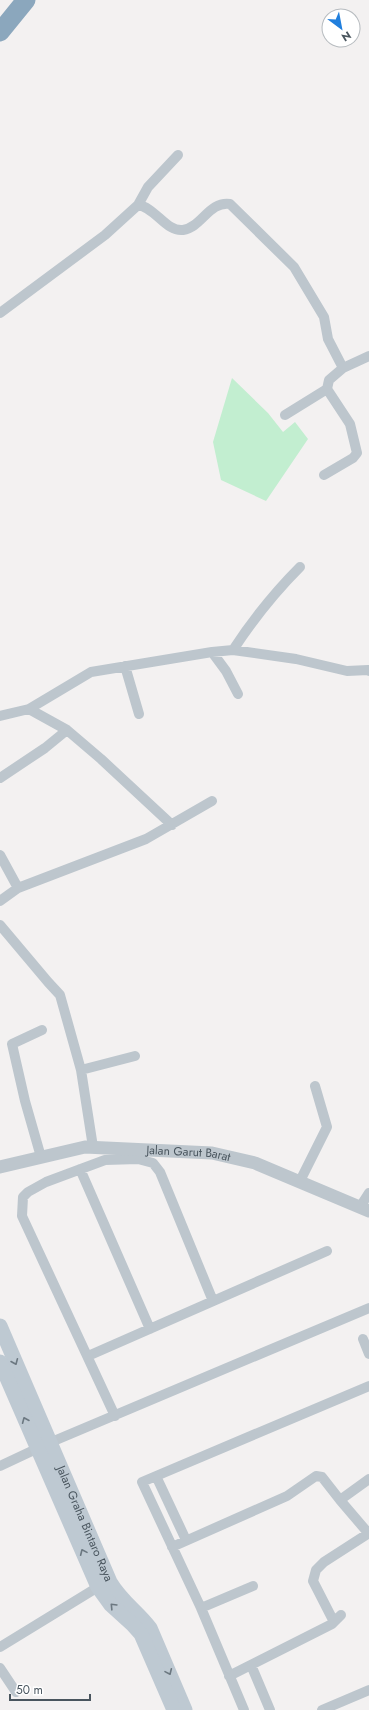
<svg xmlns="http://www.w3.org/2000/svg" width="369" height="1710" font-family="Jost,sans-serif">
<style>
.green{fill:#c2eed0}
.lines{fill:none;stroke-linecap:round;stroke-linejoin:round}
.minor{stroke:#bdc6cd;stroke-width:10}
.tertiary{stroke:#bdc6cd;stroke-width:13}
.secondary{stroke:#bec9d2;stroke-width:15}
.motorway{stroke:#8ba7bd;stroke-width:19}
.oneway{stroke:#6c7881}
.labels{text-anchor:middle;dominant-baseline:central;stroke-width:3;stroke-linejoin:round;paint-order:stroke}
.street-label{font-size:12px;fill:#49555e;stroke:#fff}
</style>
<rect width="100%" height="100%" fill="#f3f1f1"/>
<path class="green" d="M232 378 268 413 283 432 295 422 308 439 266 501 221 480 213 442Z"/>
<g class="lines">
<path class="minor" d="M138 205C155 207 166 232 183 230 202 227 209 201 230 204L294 267 324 317 328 339 343 368 329 380 327 389 285 415
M0 313 105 235 138 205 148 187 178 155
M343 368 369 356
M324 475 353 458 357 453 350 424 327 389
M233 650C254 618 273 594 300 567
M212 652 226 671 238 694
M125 666 139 714
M29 709 67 730 101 759 172 825
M0 716 29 709 91 672 212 652 233 650 296 659 347 671 368 670 369 671
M0 778 45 748 67 730
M0 855 18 888 0 901
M18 888 146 839 212 801
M0 925 48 982 60 995 81 1070 93 1147
M81 1070 135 1056
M41 1157 25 1101 12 1044 42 1030
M80 1169 150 1329
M300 1181 327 1127 315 1086
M360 1207 369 1193
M363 1339 369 1354
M88 1356 327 1251
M115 1416 22 1216 23 1197 28 1192 46 1182 105 1160 138 1159 153 1163 160 1172 213 1301
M0 1466 49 1443 369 1308
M156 1476 186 1540
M340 1500 369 1534
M172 1547 287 1496 316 1476 322 1477 340 1500 369 1479
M201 1608 253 1586
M334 1622 313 1581 316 1570 324 1562 369 1533
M0 1647 98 1587
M251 1665 270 1710
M0 1668 16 1692
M229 1676 332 1624 341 1615
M244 1710 201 1608 142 1482 369 1386
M322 1710 369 1690"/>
<path class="tertiary" id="s1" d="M0 1167 85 1147 212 1153 255 1163 369 1211"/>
<g class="secondary">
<path id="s2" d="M0 1326 110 1582C122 1602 137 1611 150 1628L185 1710"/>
<path d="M0 1362 98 1587 111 1605 133 1625 141 1634 174 1710"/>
</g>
<path class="motorway" d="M0 32 26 0"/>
</g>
<defs><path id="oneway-chevron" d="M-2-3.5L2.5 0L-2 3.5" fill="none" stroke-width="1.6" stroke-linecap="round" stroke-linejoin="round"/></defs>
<g class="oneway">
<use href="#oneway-chevron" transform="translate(15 1362) rotate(67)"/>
<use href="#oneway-chevron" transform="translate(25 1420) rotate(-113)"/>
<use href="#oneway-chevron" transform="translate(83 1552) rotate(-114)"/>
<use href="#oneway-chevron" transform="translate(113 1606) rotate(-134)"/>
<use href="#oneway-chevron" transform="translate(169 1672) rotate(66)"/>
</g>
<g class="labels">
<g class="street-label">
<text stroke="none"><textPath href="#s1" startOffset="191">Jalan Garut Barat</textPath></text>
<text stroke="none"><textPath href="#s2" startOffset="215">Jalan Graha Bintaro Raya</textPath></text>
</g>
</g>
<g transform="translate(341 28) rotate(148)"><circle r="19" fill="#ffffff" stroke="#b6bbbf"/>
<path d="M0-3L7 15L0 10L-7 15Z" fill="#217fdd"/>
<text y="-6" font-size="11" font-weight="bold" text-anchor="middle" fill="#49555e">N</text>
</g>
<path d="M10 1694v6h80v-6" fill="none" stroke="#49555e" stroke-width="2"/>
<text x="16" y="1694" font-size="12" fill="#49555e" stroke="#ffffff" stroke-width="3" paint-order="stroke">50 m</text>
</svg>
